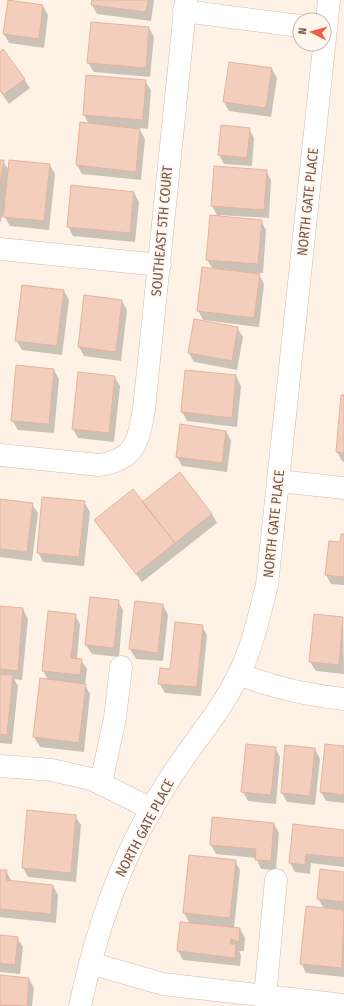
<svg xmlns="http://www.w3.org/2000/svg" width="344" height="1006" font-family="'Fira Sans Condensed',sans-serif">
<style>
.shadow{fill:#0003}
.building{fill:#f4cebc;stroke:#e7b29b}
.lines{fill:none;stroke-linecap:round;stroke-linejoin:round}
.minor-casing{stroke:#d2bbad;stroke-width:23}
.minor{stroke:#fff;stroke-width:22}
.labels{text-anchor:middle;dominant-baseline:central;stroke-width:3.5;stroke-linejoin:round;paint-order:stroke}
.street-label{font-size:14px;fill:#785649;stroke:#fff6ed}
</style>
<rect width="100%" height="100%" fill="#fdf2e5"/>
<path class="shadow" d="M93 0H154L151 21 97 14 92 5Z
M43 6 48 15 44 48 9 43 4 34Z
M149 28 154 37 150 77 94 72 88 63Z
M0 53 24 79 30 88 9 104 0 91Z
M272 69 277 78 271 117 229 111 224 102Z
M145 81 151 90 148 129 139 128 145 139 141 180 82 174 77 165 89 124 84 115Z
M249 129 254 138 252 166 224 164 219 155Z
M0 161H3L9 171 50 165 55 174 49 230 10 226 3 214 0 224Z
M266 171 271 180 269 218 219 215V217L261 221 266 230 263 273H258L264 284 259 327 203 320 198 310 213 269 207 260 218 217 212 206Z
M134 193 139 202 135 242 73 236 68 226Z
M64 291 69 300 62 355 22 350 16 340Z
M85 296 122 301 127 310 121 361 84 356 79 347Z
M237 328 243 337 237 370 194 362 189 353Z
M54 370 59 379 54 433 18 430 12 420Z
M186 371 236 376 241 386 237 427 187 421 182 412Z
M79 373 114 376 120 386 114 442 78 438 73 429Z
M344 396V462L342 461 337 452Z
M226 431 231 441 227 472 182 466 177 457Z
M0 500 32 504 38 513 32 561 0 557Z
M84 502 90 512 84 566 43 562 38 552Z
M142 503 212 514 217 523 142 582 95 520Z
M344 535V585L331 584 326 575Z
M118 601 123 610 119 657 92 654 86 645Z
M135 602 163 605 168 615 163 661 136 659 130 649Z
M0 607 23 609 28 619 22 680 14 679 18 686 12 744 0 743Z
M75 615 80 624 77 659 81 660 87 669 85 685 90 694 84 752 40 747 34 737 41 679 48 680 43 671Z
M343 618 344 674 316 671 310 662Z
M202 626 207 635 201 696 165 693 159 683Z
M325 746 344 748V803L326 801 321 792Z
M275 748 280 757 276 804 248 801 243 792Z
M315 749 320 759 315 805 287 802 282 793Z
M75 816 81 825 76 882 28 877 23 868Z
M274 824 279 833 276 870 261 869 256 858 216 854 211 845Z
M344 831V867L311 863 310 874 295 872 290 863Z
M235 861 240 870 234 928 240 929 245 938 244 951H239L241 955 240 966 183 960 178 951 181 923 190 924 184 913Z
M0 871H6L12 882 53 886 58 895 56 923 0 917Z
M344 873V977L306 973 301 963 324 909 318 898Z
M0 936 17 938 23 947 20 974 0 972Z
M0 976 29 979 34 988 32 1006H0Z"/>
<path class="building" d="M8 0 43 5 39 39 3 34Z
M92 0H148L146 12 91 5Z
M91 22 149 27 146 68 87 63Z
M3 49 25 79 3 95 0 90V52Z
M229 62 272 68 266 108 223 102Z
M86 75 146 80 143 120 83 115Z
M80 122 140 129 136 172 76 165Z
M221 125 250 128 247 158 218 155Z
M0 160H4L0 189Z
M9 160 50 164 44 221 3 217Z
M214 166 267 170 264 210 211 206Z
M71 185 134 192 130 233 67 227Z
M210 215 262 220 258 264 206 260Z
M202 267 260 274 254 318 197 311Z
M22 285 64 290 57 346 15 341Z
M84 295 122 300 116 352 78 347Z
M194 319 238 327 232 361 188 353Z
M16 365 54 369 49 424 11 421Z
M185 370 236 375 232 418 181 412Z
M78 372 115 376 109 433 72 429Z
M341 395H344V453L336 452Z
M180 424 226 431 222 463 176 457Z
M180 472 212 514 175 543 142 502Z
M133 489 175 543 136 574 94 520Z
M42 497 85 501 79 557 37 553Z
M0 499 33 503 27 552 0 549Z
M341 534H344V577L325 575 329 541 340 542Z
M90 597 119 600 114 648 85 645Z
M135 601 163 604 158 653 129 649Z
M0 606 23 608 18 671 0 669Z
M48 611 76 614 71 658 82 659 80 675 42 671Z
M314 614 343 617 339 665 309 662Z
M175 622 203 625 197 687 158 684 160 668 170 669Z
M0 674 13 675 7 735 0 734Z
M40 678 86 684 79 743 33 737Z
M246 744 276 747 271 795 241 792Z
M325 744 344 746V795L320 792Z
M285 745 315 748 310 796 281 793Z
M27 810 76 815 71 873 22 868Z
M212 817 274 823 271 861 255 860 256 849 210 845Z
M293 824 344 830V858L306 854 305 865 289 863Z
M189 855 236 860 230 918 183 913Z
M320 869 344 872V902L317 899Z
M0 870H7L6 880 53 885 51 914 0 909Z
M306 906 344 910 342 968 300 964Z
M180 922 240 928 239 942 231 939 230 944H236L235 958 177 951Z
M0 935 18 937 15 965 0 963Z
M0 975 29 978 27 1006 0 1005Z"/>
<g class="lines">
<defs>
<path id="minor" d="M184 11 300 26
M0 249 160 265
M0 455 99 465C135 460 139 441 144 409L186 0
M279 481 344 488
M239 674C274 688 307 695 344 699
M0 766 52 770 91 779 152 809
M101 783 115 718 121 667
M90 963 163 984 344 1005
M265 996 276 880
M80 1006C95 936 116 870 152 808 160 795 167 782 176 769 197 738 222 709 239 674 253 646 259 615 267 585L329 0"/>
</defs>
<use href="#minor" class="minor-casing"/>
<use href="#minor" class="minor"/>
</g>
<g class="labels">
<g class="street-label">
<text transform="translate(308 202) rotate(-84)">NORTH GATE PLACE</text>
<text transform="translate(162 231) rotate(-85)">SOUTHEAST 5TH COURT</text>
<text transform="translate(274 524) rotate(-84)">NORTH GATE PLACE</text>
<text transform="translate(145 828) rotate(-62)">NORTH GATE PLACE</text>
</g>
</g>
<g transform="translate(312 32) rotate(276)"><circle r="19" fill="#fff6ed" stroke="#c9b6ab"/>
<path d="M0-3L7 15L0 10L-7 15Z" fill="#ec5e45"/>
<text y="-6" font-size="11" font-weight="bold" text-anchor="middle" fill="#785649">N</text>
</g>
</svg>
